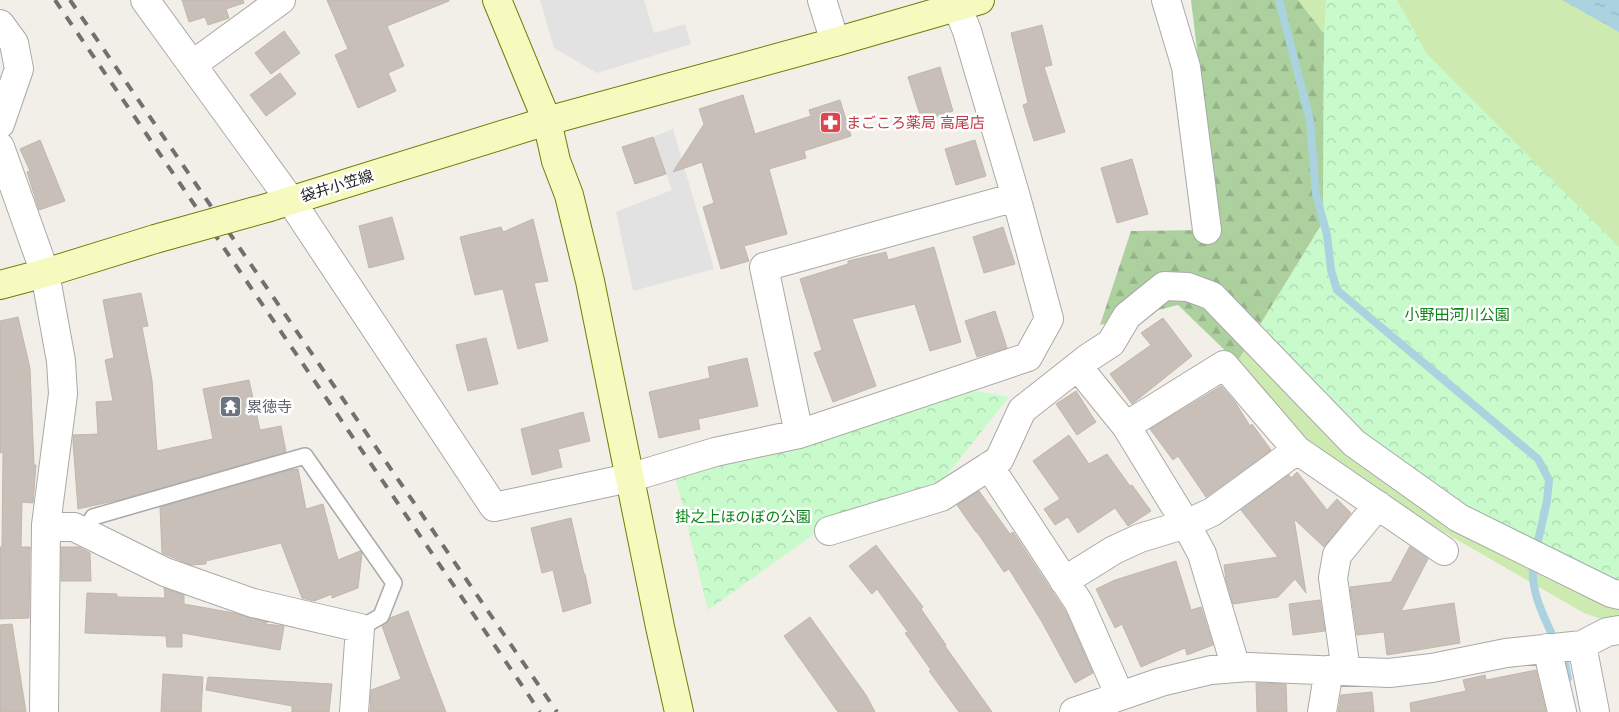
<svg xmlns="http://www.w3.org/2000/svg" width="1619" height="712" font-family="'Nunito Sans','Noto Sans JP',sans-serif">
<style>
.grass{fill:#cdebb0}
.forest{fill:url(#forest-firs)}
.park{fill:url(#park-crowns)}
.parking{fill:#e2e2e2}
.water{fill:url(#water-ripples)}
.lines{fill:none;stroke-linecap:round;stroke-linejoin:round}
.stream{stroke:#aad3df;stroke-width:8}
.building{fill:#c7bfb8;stroke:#c4b6ab}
.lane-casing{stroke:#a9a9a9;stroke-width:18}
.street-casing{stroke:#a9a9a9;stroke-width:30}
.secondary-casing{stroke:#707d05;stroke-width:30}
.lane{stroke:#fff;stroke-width:15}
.street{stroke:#fff;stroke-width:28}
.secondary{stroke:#f7fabf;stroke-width:28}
.rail{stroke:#707070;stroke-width:4;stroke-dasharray:10 10;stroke-linecap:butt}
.secondary-bridge-casing{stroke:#707d05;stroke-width:30;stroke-linecap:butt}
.secondary-bridge{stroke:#f7fabf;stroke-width:28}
.labels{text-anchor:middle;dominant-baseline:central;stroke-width:5;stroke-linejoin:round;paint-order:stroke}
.health-label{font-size:15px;fill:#be3a42;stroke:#fff;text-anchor:start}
.street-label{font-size:15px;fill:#222;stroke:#fff}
.park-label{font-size:15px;fill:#0c8416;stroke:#fff}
.worship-label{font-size:15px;fill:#5b616d;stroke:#fff;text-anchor:start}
</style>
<defs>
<pattern id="forest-firs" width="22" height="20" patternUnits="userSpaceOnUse" patternTransform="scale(1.25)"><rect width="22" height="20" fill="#add19e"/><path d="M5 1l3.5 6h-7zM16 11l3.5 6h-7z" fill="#95b388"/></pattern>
<pattern id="park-crowns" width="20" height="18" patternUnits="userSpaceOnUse" patternTransform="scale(1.25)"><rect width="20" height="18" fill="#c8facc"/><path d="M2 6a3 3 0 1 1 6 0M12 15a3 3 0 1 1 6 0" fill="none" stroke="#acd6af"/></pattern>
<pattern id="water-ripples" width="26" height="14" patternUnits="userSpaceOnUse" patternTransform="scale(1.25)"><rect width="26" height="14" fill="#aad3df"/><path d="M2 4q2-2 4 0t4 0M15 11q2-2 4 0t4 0" fill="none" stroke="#92b5bf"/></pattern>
</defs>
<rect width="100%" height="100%" fill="#f2efe9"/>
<path class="grass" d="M1298 0H1619V625L1584 613 1369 489 1302 444 1237 362 1323 222 1324 35Z"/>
<path class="forest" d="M1191 0H1298L1324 34 1323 222 1237 362 1178 305 1100 325 1131 231 1206 230 1209 151Z"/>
<path class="park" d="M1326 0H1397L1427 54 1619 247V595L1354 443 1255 334 1323 222 1324 35Z
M975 391 1009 397 939 485 848 510 708 610 676 479Z"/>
<path class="parking" d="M540 0H644L654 33 685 24 691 44 597 73 554 48Z
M673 129 714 269 633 291 616 212 672 190 653 137Z"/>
<path class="water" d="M1562 0H1619V32Z"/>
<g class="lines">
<path class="stream" d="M1279 0 1310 120 1316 194 1327 235 1331 270 1337 290 1538 459 1549 480 1547 501 1536 550
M1534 561C1528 588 1545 619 1556 643
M1561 653 1565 663 1568 678"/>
</g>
<path class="building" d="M182 0H243L244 3 226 9 229 18 208 25 205 17 189 22Z
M327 0H449V1L387 26 404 66 388 73 396 91 358 108 335 55 348 49Z
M1042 25 1052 65 1044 67 1065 132 1034 141 1023 105 1028 103 1011 33Z
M284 31 300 53 271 74 255 53Z
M940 67 953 111 922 121 908 77Z
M280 73 296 94 266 116 250 95Z
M743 95 755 134 811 116 809 110 840 100 851 136 804 151 806 158 769 169 787 234 744 246 749 261 721 269 703 207 714 203 702 162 673 172 704 124 699 109Z
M653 137 666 174 635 184 622 147Z
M40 140 65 201 39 210 27 172 30 171 20 149Z
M975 140 986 176 956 185 945 149Z
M1132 159 1148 214 1117 223 1101 168Z
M392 217 404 259 369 268 359 226Z
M533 219 548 281 534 283 548 341 518 349 503 289 475 295 460 237 501 227 503 232Z
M1003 227 1015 264 984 273 973 237Z
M934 247 961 342 930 351 915 304 852 319 876 386 833 402 814 353 822 350 800 279 848 264V261L886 252 888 260Z
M141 293 148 326 142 327 152 380 157 451 213 439 203 389 249 380 260 430 281 426 286 452 127 498 78 509 73 442V435L98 434 96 402 113 401 105 360 114 358 103 300Z
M995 311 1007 348 977 357 965 321Z
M18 317 30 368 34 465H36L33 503 22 502 21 547H30L29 618 0 619V547H2L3 452 0 453V321Z
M1163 318 1192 356 1132 404 1110 374 1151 345 1141 333Z
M486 338 498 384 468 391 456 345Z
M747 358 758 406 698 419 700 429 659 438 649 392 710 378 708 367Z
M1221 386 1235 402 1250 426 1252 424 1271 450 1206 497 1178 456 1173 460 1150 429Z
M1076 391 1096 422 1077 435 1056 404Z
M583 412 590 441 558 449 562 467 532 475 521 429Z
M1069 435 1089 464 1107 454 1130 486 1132 485 1151 511 1128 526 1115 508 1078 533 1068 517 1055 525 1044 509 1060 499 1033 461Z
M298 469 306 509 323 504 338 560 360 551 362 553 358 588 332 598V594L314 601 302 598 281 543 206 561V564L191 565 162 553 160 507 289 470Z
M1297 472 1327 510 1337 499 1351 513 1324 547 1294 519 1306 593 1295 579 1278 597 1233 604 1226 580 1224 565 1278 557 1241 510 1289 475 1291 478Z
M979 491 1010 534 1013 532 1060 603 1066 612 1093 673 1075 683 1042 622 1009 569 1004 572 977 532H976L957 505Z
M571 518 584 574H585L591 603 563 612 553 570 542 573 531 528Z
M876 545 923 607 921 609 946 645 945 646 992 712H959L929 671 931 670 905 633 908 632 877 589 872 594 849 566Z
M1410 546 1428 559 1401 611 1454 603 1460 643 1387 655 1384 632 1357 635 1350 587 1391 582Z
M61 547H79L90 553 91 581H61Z
M1176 561 1191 610 1201 607 1213 645 1187 655 1185 648 1141 667 1122 624 1115 628 1096 589 1115 580Z
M164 588 184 595V604L234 613 268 622 264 624 284 626 280 650 182 633V647H167L166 636 85 633 87 593 117 594V597L165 598Z
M1320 600 1325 631 1293 635 1289 604Z
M408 611 426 660 446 712H370L371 690 401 679 382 626 386 624 390 618Z
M810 617 866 695 875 712H838L784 636Z
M12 624 26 712H0V625Z
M1536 670 1546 712H1411L1410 703 1466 691 1463 680 1485 675 1486 680Z
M163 674 203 677 201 712H161Z
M208 677 332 684 329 712H292V706L206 690Z
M1256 683 1286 684 1287 712H1257Z
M1372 692 1374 712H1338L1341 695Z"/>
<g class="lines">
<defs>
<path id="lane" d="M84 532 93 517 305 456 394 583 381 616 360 628"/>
<path id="street" d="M145 0 291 201 494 507 629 478 715 452 799 434 1028 357 1049 319 1016 197 967 31 957 6
M822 0 835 42
M1166 0 1186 67 1207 230
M0 24 14 43 19 69 0 124
M192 65 281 0
M0 147 45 273 61 361 63 394 46 525 44 712
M1078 367 1126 426 1186 524 1202 554 1236 668
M1126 426 1224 365 1297 450 1444 551
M799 434 764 267 1016 197
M989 466 1079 603 1120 696
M46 525 74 527 165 572 253 603 360 628 354 712
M829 531 941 497 999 460 1022 410 1088 358 1111 343 1127 316 1164 286 1188 287 1212 296 1354 443 1459 518 1611 593 1619 595
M1064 581 1114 550 1140 538 1186 524 1212 512 1297 450
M1582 645 1595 712
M1547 648 1562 712
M1346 671 1333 578 1337 555 1378 505
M1074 712 1161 682 1211 670 1249 667 1389 673 1432 668 1506 653 1582 645 1607 632 1619 630
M1322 712 1329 670"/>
<path id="secondary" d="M270 207 547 121 497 0
M0 285 45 273 155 239
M679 712 660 627 590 281 569 195 556 161 547 121 835 42 980 0"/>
</defs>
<use href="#lane" class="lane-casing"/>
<use href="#street" class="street-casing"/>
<use href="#secondary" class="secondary-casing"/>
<use href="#lane" class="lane"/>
<use href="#street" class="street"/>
<use href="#secondary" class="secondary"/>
<path class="rail" d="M55 0 540 712
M70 0 557 712"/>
<defs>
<path id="secondary-bridge" d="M155 239 270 207"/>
</defs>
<use href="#secondary-bridge" class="secondary-bridge-casing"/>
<use href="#secondary-bridge" class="secondary-bridge"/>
</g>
<defs>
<symbol id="pharmacy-square" viewBox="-11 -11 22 22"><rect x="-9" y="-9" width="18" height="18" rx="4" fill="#e0444e" stroke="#fff"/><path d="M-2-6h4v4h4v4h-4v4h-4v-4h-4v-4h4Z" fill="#fff"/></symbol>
<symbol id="temple-square" viewBox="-11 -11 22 22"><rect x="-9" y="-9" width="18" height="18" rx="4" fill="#6b7280" stroke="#fff"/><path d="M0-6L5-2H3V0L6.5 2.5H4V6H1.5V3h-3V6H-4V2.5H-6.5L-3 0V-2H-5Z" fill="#fff"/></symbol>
</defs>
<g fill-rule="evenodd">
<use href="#pharmacy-square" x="818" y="110" width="25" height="25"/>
<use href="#temple-square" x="218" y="394" width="25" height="25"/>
</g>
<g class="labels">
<g class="health-label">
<text x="846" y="123">まごころ薬局 高尾店</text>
</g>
<g class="street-label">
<text transform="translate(337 186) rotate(-17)">袋井小笠線</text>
</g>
<g class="park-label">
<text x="1457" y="315">小野田河川公園</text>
<text x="743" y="517">掛之上ほのぼの公園</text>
</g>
<g class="worship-label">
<text x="247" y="407">累徳寺</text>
</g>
</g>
</svg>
